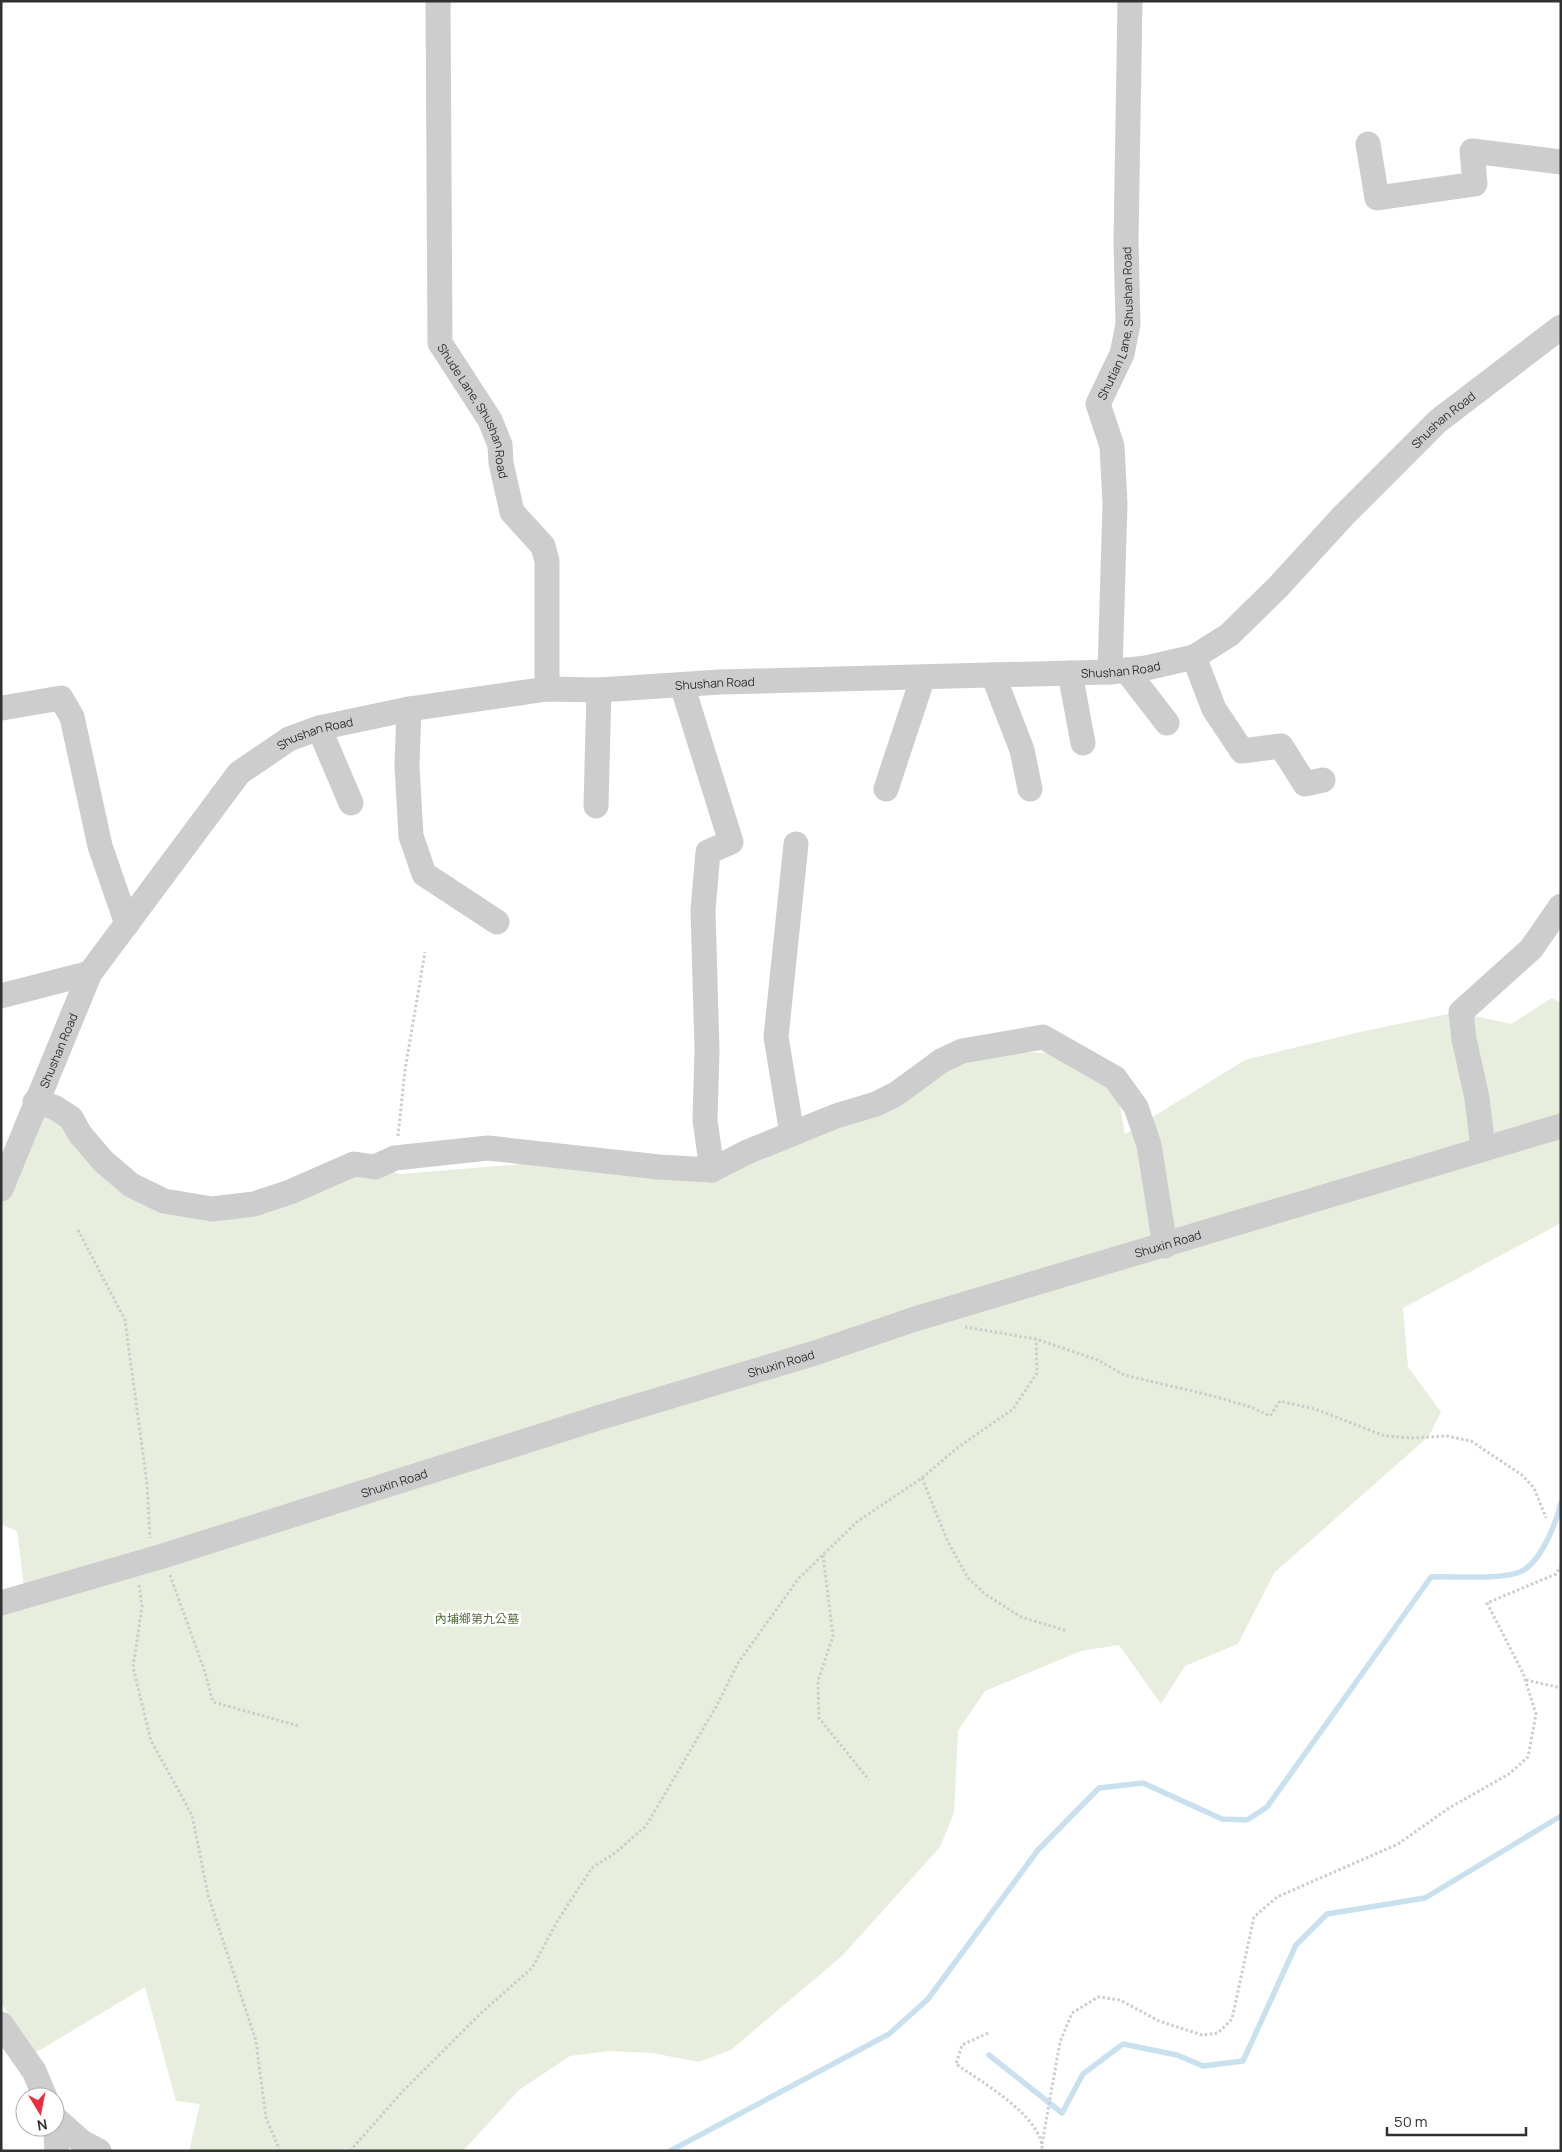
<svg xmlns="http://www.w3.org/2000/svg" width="1562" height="2152" font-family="Manrope,'Noto Sans TC',sans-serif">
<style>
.green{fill:#e7eede}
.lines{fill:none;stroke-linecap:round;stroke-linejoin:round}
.stream{stroke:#c9e1ee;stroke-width:5.5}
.path{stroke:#cdcdcd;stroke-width:3;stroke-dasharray:2.5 2.5;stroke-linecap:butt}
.minor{stroke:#cdcdcd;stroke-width:25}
.labels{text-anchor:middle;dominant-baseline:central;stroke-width:5;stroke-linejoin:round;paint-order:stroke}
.street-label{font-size:12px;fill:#303030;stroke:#fff}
.park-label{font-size:12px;fill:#546e3b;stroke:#fff}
</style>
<rect width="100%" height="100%" fill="#fff"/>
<path class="green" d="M1552 998 1561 1003V1223L1403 1308 1408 1367 1441 1412 1429 1436 1274 1573 1238 1644 1185 1666 1161 1704 1119 1645 1081 1651 985 1691 958 1731 954 1813 940 1847 843 1955 731 2050 699 2062 652 2053 610 2051 570 2056 519 2090 463 2151H189L200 2104 176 2101 145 1987 35 2053 1 2003V1612L26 1602 17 1531 1 1524V1199L42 1107 120 1181 215 1205 372 1167 401 1174 523 1164 711 1178 958 1062C981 1054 1036 1048 1059 1056 1075 1061 1102 1082 1118 1093L1125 1134 1245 1060 1355 1033 1457 1012 1511 1024Z"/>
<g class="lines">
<path class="stream" d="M989 2055 1062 2113 1083 2074 1123 2044 1177 2055 1203 2066 1243 2061 1296 1945 1327 1914 1425 1898 1561 1816
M670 2151 889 2034 928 1999 1038 1850 1099 1788 1143 1783 1222 1819 1247 1820 1267 1807 1431 1577C1454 1576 1500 1580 1520 1572 1541 1563 1556 1523 1561 1503"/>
<path class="path" d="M398 1136 405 1070 425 952
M78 1230 125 1320 147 1484 150 1538
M965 1327 1036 1339 1098 1360 1124 1375 1209 1395 1251 1407 1270 1416 1280 1401 1315 1409 1385 1436 1412 1438 1447 1436 1471 1441 1522 1475 1534 1488 1546 1518
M922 1478 948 1542 968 1578 985 1594 1021 1617 1067 1631
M823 1555 833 1636 818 1681 819 1718 869 1780
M170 1575 205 1672 213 1702 299 1726
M139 1585 142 1607 133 1667 151 1741 192 1815 208 1895 256 2041 266 2118 280 2151
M1526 1680 1561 1688
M988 2033 962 2045 956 2064C980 2081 1045 2118 1042 2151
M1042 2144 1060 2042 1072 2013 1098 1997 1120 2000 1159 2021 1202 2035 1218 2033 1232 2019 1254 1917 1277 1897 1398 1844 1449 1808 1509 1774 1528 1757 1536 1714 1523 1673 1487 1603 1556 1574 1561 1566
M350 2151 402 2092 481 2013 532 1968 558 1920 592 1868 615 1853 646 1826 717 1705 738 1663 799 1578 858 1521 922 1478 957 1448 1013 1409 1037 1373 1036 1339"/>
<g class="minor">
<path id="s1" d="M438 1 440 343 490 420 500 445 501 463 512 512 543 546 547 561V689"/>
<path d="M1368 144 1377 198 1475 184 1472 151 1561 162"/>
<path d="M1194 657 1214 709 1242 751 1281 746 1305 784 1323 780"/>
<path d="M1126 670 1167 723"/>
<path id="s2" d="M1110 672 1115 504 1112 446 1098 404 1122 354 1128 324 1126 241 1130 1"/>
<path d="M1070 673 1083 743"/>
<path d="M993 675 1022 750 1030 789"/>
<path d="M682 685 731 842 708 852 703 910 707 1050 705 1120 712 1170"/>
<path d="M2 708 61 698 72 717 100 846 127 924"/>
<path d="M409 709 407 766 411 836 424 874 497 922"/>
<path d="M319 728 351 803"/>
<path d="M886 789 923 677"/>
<path d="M596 806 599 690"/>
<path d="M1 996 90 973"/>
<path d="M35 1102 54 1107 71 1118 80 1134 103 1161 131 1185 164 1201 212 1209 254 1204 290 1192 354 1164 375 1167 395 1158 488 1148 659 1167 712 1170 747 1152 836 1116 876 1104 896 1094 941 1061 962 1051 1043 1037 1115 1078 1136 1107 1149 1145 1165 1246"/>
<path d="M792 1134 776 1037 796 844"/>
<path d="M1483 1148 1477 1098 1464 1039 1461 1012 1531 949 1561 906"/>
<path id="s3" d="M1 1189 90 973 239 773 289 739 319 728 409 709 547 689 599 690 720 682 1110 672 1146 668 1194 657 1229 635 1278 587 1343 516 1438 421 1561 327"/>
<path id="s4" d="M1 1603 163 1556 598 1418 815 1353 915 1319 1561 1126"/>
<path d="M1 2024 34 2071 45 2097"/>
<path d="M55 2118 82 2142 99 2151"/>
<path d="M55 2120 57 2151"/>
</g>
</g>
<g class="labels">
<g class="street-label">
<text stroke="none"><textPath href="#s2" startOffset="355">Shutian Lane, Shushan Road</textPath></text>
<text stroke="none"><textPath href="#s1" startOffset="419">Shude Lane, Shushan Road</textPath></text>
<text stroke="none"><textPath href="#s3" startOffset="1801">Shushan Road</textPath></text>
<text stroke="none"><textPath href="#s3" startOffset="1381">Shushan Road</textPath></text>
<text stroke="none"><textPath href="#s3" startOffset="975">Shushan Road</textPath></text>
<text stroke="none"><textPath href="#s3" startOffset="570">Shushan Road</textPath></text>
<text stroke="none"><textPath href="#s3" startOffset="150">Shushan Road</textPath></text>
<text stroke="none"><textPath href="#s4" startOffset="1221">Shuxin Road</textPath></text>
<text stroke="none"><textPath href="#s4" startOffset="816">Shuxin Road</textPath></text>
<text stroke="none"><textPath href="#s4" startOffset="411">Shuxin Road</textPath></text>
</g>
<g class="park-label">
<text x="477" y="1618">內埔鄉第九公墓</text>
</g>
</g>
<rect width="1562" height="2152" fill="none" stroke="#303030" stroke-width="5"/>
<g transform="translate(40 2112) rotate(170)"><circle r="24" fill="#ffffff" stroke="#acacac"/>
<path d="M0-4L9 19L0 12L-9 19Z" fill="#ee2b3e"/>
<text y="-8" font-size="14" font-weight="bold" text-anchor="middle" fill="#303030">N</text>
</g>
<path d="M1387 2127v8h139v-8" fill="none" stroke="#303030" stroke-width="2.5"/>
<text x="1394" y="2127" font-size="15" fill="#303030" stroke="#ffffff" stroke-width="4" paint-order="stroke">50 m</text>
</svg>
